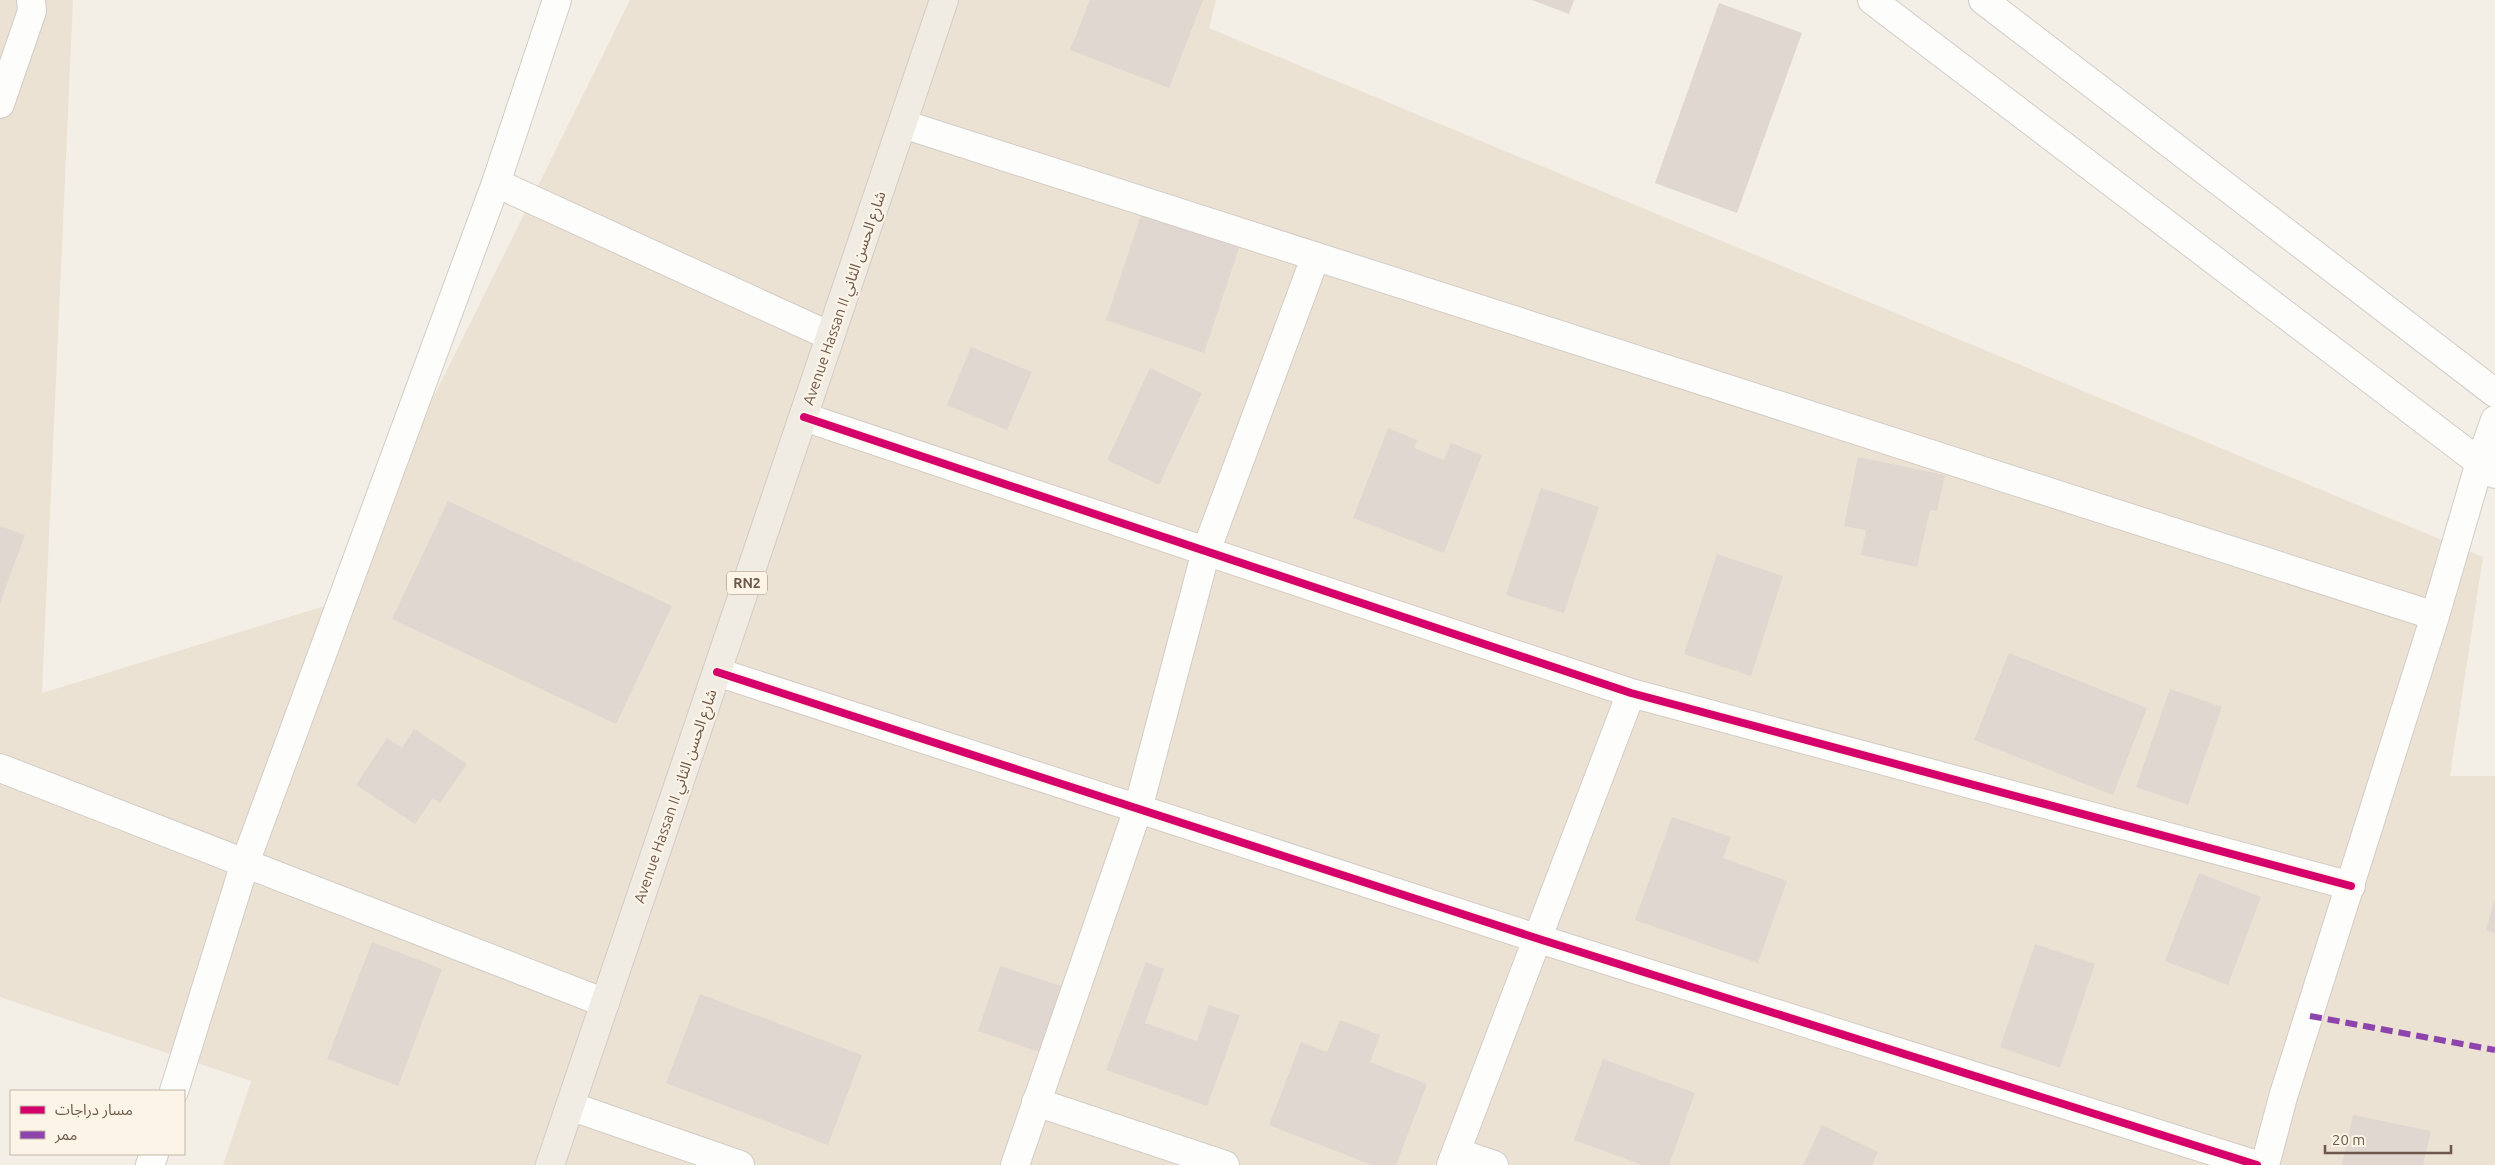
<svg xmlns="http://www.w3.org/2000/svg" width="2495" height="1165" font-family="Ubuntu,'Noto Sans Arabic',sans-serif">
<style>
.residential{fill:#ece2d4}
.building{fill:#dfd7d0}
.lines{fill:none;stroke-linecap:round;stroke-linejoin:round}
.minor-casing{stroke:#d2ccc6;stroke-width:30}
.major-casing{stroke:#d3cbc5;stroke-width:30}
.minor{stroke:#fdfdfb;stroke-width:28}
.major{stroke:#f0ece4;stroke-width:28}
.quiet{stroke:#8e44ad;stroke-width:6;stroke-dasharray:12 6;stroke-linecap:butt}
.cycleway-casing{stroke:#fcf4e6;stroke-width:11}
.cycleway{stroke:#d6006c;stroke-width:8}
.labels{text-anchor:middle;dominant-baseline:central;stroke-width:4.5;stroke-linejoin:round;paint-order:stroke}
.shield{fill:#fcf4e6;stroke:#98877a;stroke-width:1}
.shield-label{font-size:14px;font-weight:bold;fill:#6d584b}
.street-label{font-size:15px;fill:#6d584b;stroke:#fcf4e6}
</style>
<rect width="100%" height="100%" fill="#f3efe7"/>
<path class="residential" d="M0 0H73L42 693 331 604 630 0H1216L1209 28 2483 557 2450 776H2495V1165H223L251 1081 0 997Z"/>
<path class="building" d="M1090 0H1203L1169 88 1070 50Z
M1532 0H1574L1569 14Z
M1719 3 1802 33 1737 213 1655 183Z
M1142 212 1240 245 1204 353 1106 320Z
M971 347 1032 372 1007 430 947 405Z
M1150 368 1202 393 1159 485 1107 460Z
M1388 428 1417 440 1414 448 1444 460 1451 443 1482 455 1444 553 1353 518Z
M1858 457 1945 475 1937 511 1930 510 1917 567 1861 555 1866 530 1844 526Z
M1541 488 1599 507 1564 613 1506 595Z
M448 501 672 606 616 724 392 619Z
M0 526 25 535 0 603Z
M1717 554 1783 576 1751 676 1684 654Z
M2009 653 2147 708 2113 795 1974 740Z
M2170 689 2222 707 2188 805 2136 787Z
M414 729 467 764 440 803 433 798 415 824 356 785 387 738 402 748Z
M1672 817 1731 837 1723 858 1787 881 1758 963 1635 920Z
M2199 873 2261 897 2228 985 2165 961Z
M2494 901H2495V933L2486 930Z
M372 942 442 969 398 1086 327 1059Z
M2035 944 2095 964 2060 1068 2000 1047Z
M1146 962 1164 969 1145 1023 1197 1041 1209 1005 1240 1015 1207 1106 1106 1070Z
M1000 966 1061 986 1039 1052 978 1031Z
M700 994 862 1055 828 1145 666 1083Z
M1340 1020 1380 1035 1370 1062 1427 1084 1396 1165H1372L1269 1125 1301 1042 1327 1052Z
M1603 1059 1695 1093 1669 1165H1643L1574 1140Z
M2353 1115 2431 1131 2423 1165H2342Z
M1822 1125 1878 1152 1872 1165H1803Z"/>
<g class="lines">
<defs>
<path id="minor" d="M1872 0 2495 474
M1983 0 2495 393
M0 104 32 11 31 0
M903 124 2435 616
M496 183 830 336
M804 417 1631 693 2351 886
M717 672 1539 939 2257 1165
M0 768 605 1003
M174 1091 245 863 496 183 557 0
M1036 1102 1225 1165
M570 1106 740 1165
M1456 1152 1494 1165
M150 1165 154 1154
M1015 1165 1138 809 1206 551 1315 258
M1451 1165 1631 693
M2265 1165 2283 1097 2435 616 2480 462 2495 420"/>
<path id="major" d="M550 1165 944 0"/>
</defs>
<use href="#minor" class="minor-casing"/>
<use href="#major" class="major-casing"/>
<use href="#minor" class="minor"/>
<use href="#major" class="major"/>
<path class="quiet" d="M2310 1016 2495 1050"/>
<defs>
<path id="cycleway" d="M804 417 1631 693 2351 886
M717 672 1539 939 2257 1165"/>
</defs>
<use href="#cycleway" class="cycleway-casing"/>
<use href="#cycleway" class="cycleway"/>
</g>
<g class="labels">
<rect class="shield" x="727" y="571.5" width="40" height="23" rx="4"/>
<g class="shield-label">
<text x="747" y="583">RN2</text>
</g>
<g class="street-label">
<text transform="translate(844 298) rotate(-71)">Avenue Hassan II شارع الحسن الثاني</text>
<text transform="translate(675 796) rotate(-71)">Avenue Hassan II شارع الحسن الثاني</text>
</g>
</g>
<rect x="10" y="1090" width="175" height="65" fill="#fcf4e6" stroke="#c3b6a8"/>
<rect x="20" y="1106" width="25" height="8" fill="#d6006c" stroke="#c3b6a8"/>
<text x="55" y="1115" font-size="15" fill="#6d584b">مسار دراجات</text>
<rect x="20" y="1131" width="25" height="8" fill="#8e44ad" stroke="#c3b6a8"/>
<text x="55" y="1140" font-size="15" fill="#6d584b">ممر</text>
<path d="M2325 1145v8h126v-8" fill="none" stroke="#6d584b" stroke-width="2.5"/>
<text x="2332" y="1145" font-size="15" fill="#6d584b" stroke="#fcf4e6" stroke-width="4" paint-order="stroke">20 m</text>
</svg>
